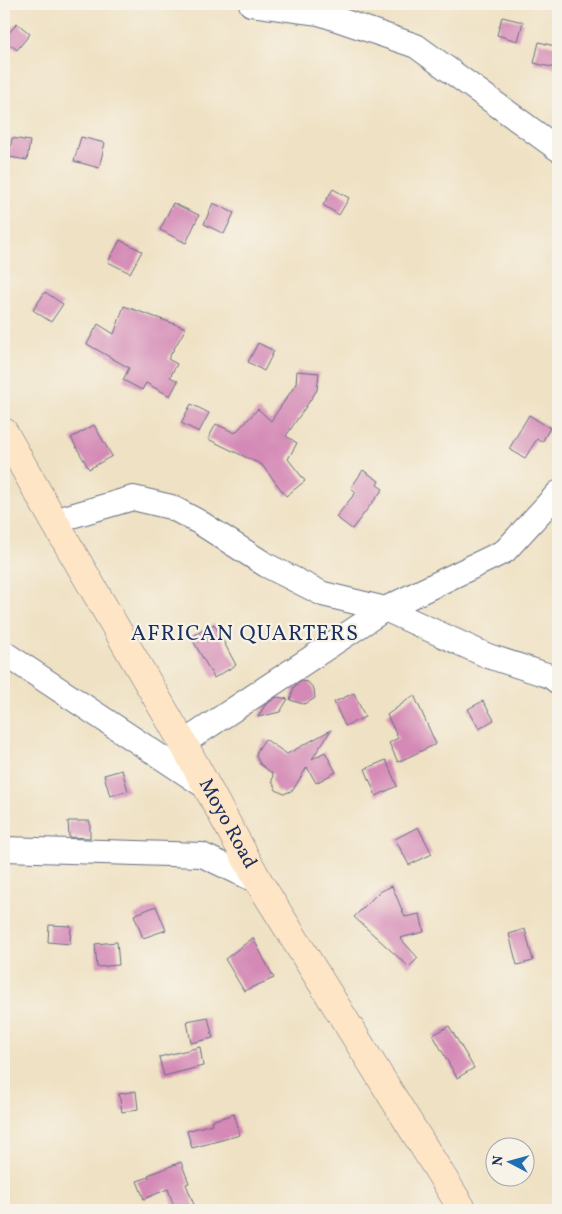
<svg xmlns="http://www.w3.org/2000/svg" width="562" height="1214" font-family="Vollkorn,serif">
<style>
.building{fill:#d489b6}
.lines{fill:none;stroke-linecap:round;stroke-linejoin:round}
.street-casing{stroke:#656d81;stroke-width:26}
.secondary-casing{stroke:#656d81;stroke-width:29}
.street{stroke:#fff;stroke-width:24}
.secondary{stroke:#fee5c5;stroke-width:28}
.labels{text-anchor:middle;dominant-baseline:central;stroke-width:4.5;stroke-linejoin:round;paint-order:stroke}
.street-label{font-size:20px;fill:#1b2f5e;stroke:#f7f3e8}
.quarter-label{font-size:22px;letter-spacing:1px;fill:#1b2f5e;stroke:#f7f3e8}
</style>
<rect width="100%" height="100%" fill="#f7f3e8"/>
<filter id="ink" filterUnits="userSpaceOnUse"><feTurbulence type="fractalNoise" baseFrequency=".02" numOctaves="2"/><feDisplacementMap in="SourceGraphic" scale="10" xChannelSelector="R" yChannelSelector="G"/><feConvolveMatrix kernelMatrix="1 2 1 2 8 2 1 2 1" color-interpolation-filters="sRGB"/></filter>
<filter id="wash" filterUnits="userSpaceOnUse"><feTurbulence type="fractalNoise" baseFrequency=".0096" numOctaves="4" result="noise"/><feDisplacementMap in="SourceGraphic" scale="20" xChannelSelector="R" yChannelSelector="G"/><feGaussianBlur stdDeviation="1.12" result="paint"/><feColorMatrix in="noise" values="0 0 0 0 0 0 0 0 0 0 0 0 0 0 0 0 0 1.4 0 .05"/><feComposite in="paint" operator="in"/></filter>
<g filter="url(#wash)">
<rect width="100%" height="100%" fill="#efe1c3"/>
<g id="blocks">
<path class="building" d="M502 17 523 22 518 41 497 35Z
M17 23 30 34 17 50 4 39Z
M539 42 558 47 555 68 534 63Z
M81 137 105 143 99 168 74 161Z
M12 138 30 141 27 160 9 157Z
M333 189 349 198 339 215 323 205Z
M173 203 199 215 186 243 160 230Z
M213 203 234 213 224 234 204 224Z
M120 240 142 251 130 273 108 262Z
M45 292 63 304 51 322 33 310Z
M124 306 186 328 168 359 177 364 170 377 178 381 170 396 146 383 142 390 123 380 129 368 87 344 98 324 114 334Z
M258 343 274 351 264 371 248 362Z
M297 371 319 373 317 390 286 436 297 443 288 459 305 481 286 496 262 465 208 439 216 424 235 433 258 409 271 421 296 384Z
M191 404 209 413 199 432 181 423Z
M529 415 550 428 542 442 537 439 525 458 509 449Z
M94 425 112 456 89 469 71 438Z
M363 470 379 481 377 485 383 489 352 529 336 517 356 492 351 488Z
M214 624 236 665 214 678 191 637Z
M301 681 308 682 314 689 315 698 307 703 303 704 290 700 294 687Z
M354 693 365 717 345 726 334 702Z
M414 695 436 744 398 762 389 743 398 738 387 715Z
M277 697 288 699 280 712 258 717 265 705Z
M483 701 494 720 479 729 468 709Z
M331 730 312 759 325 752 336 772 316 783 307 767 293 790 284 794 276 790 272 781 273 774 260 764 256 756 257 751 265 739 287 754Z
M386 760 397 786 376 796 365 769Z
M122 770 128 791 110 796 104 775Z
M68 821H90V838L69 837Z
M418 827 432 854 409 865 395 839Z
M392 886 405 917 420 914 424 932 400 938 418 958 409 967 354 917 379 892Z
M156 906 166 930 143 938 134 915Z
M49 925 71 926 70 944 48 942Z
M525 929 533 961 517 965 509 934Z
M253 938 274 978 244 991 225 959Z
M117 942 119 965 97 967 95 944Z
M208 1017 213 1038 191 1043 187 1021Z
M449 1026 474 1068 457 1078 433 1035Z
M200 1047 203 1066 164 1076 159 1057Z
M136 1091 138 1109 122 1112 119 1094Z
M234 1114 240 1135 192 1148 187 1131 212 1124 211 1121Z
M181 1162 189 1183 186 1184 196 1210H175L168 1189 144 1199 137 1181 149 1177 148 1175Z"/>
</g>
</g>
<g filter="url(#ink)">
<use href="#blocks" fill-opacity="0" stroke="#656d81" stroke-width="1"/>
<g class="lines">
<defs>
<path id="street" d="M251 4 319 13 416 46 558 149
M54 521 133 498 171 507 199 522 266 565 323 594 385 609 488 656 550 676 558 682
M4 653 209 789
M183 743 385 609 505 551 558 493
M4 849 202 855 259 882"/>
<g id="secondary">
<path id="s1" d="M4 432 54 521 183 743 259 882 463 1210"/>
</g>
</defs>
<use href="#street" class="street-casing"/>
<use href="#secondary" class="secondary-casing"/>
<use href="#street" class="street"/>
<use href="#secondary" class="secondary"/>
</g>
</g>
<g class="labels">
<g class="street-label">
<text stroke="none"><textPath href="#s1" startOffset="451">Moyo Road</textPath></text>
</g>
<g class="quarter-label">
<text x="245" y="634">AFRICAN QUARTERS</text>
</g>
</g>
<rect width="562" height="1214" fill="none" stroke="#f7f3e8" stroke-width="20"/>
<g transform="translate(510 1162) rotate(276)"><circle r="24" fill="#f7f3e8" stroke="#9fa5b1"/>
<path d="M0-4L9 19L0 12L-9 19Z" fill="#1f6fb2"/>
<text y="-8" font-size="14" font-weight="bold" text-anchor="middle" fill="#1b2f5e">N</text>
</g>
</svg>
